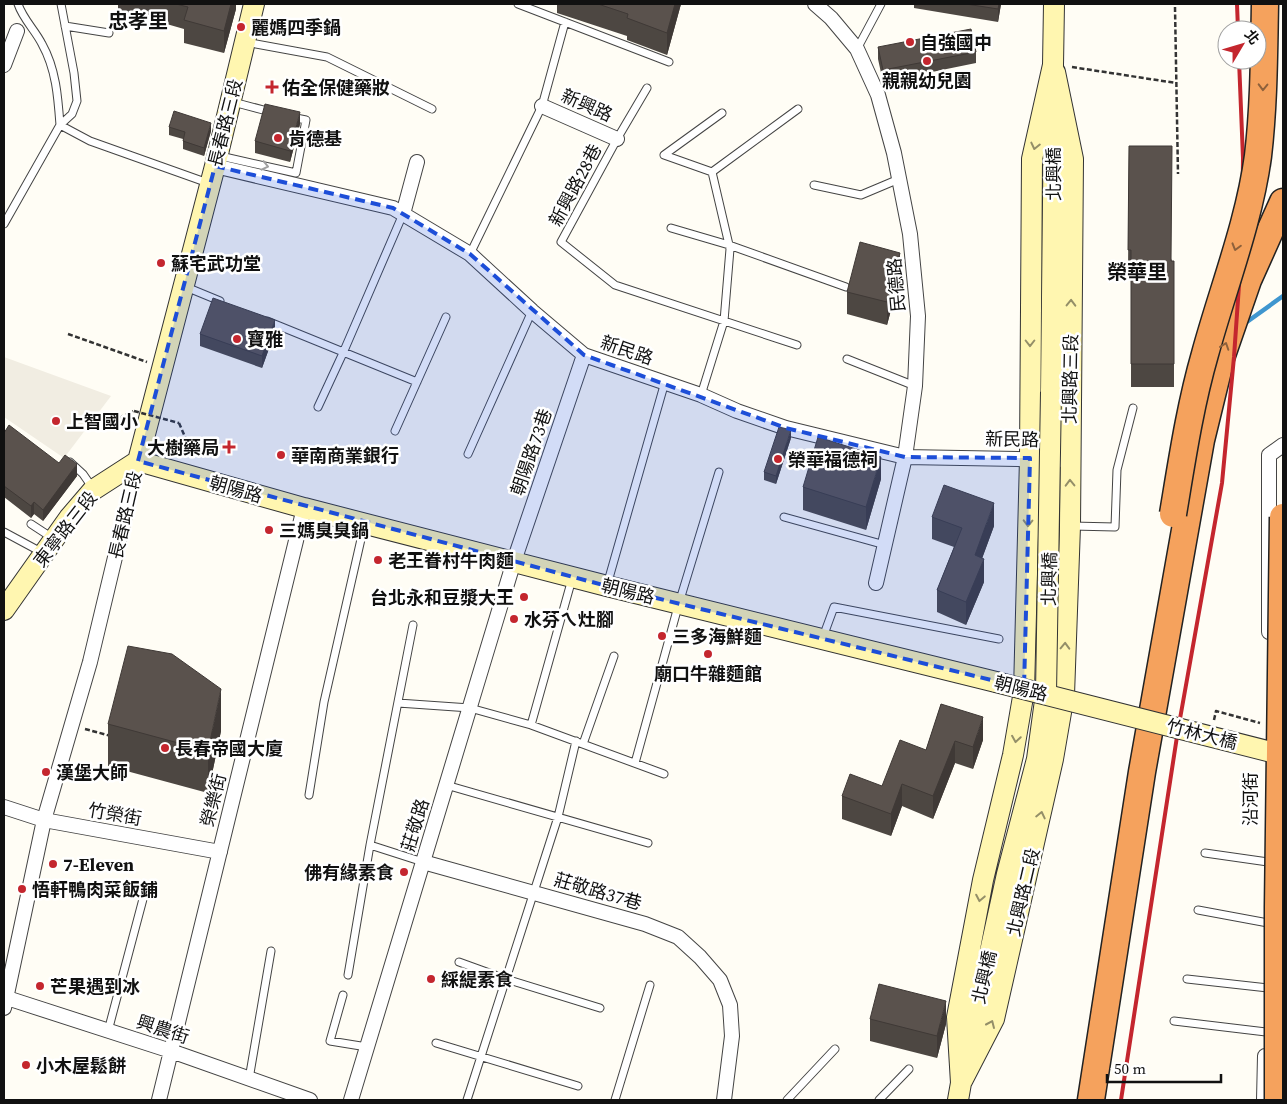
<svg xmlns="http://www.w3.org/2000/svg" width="1287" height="1104" font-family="'Source Serif 4','Noto Sans TC',serif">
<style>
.plaza{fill:#f1ede2}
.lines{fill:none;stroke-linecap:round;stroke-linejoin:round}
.stream{stroke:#3f96cf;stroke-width:4.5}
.lane-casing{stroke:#444;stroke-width:9}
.street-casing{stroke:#444;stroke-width:16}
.secondary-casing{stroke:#333;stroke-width:22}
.highway-casing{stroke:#222;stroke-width:29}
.path{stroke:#333;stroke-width:2.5;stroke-dasharray:5 2.5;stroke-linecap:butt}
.lane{stroke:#fff;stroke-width:7}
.street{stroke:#fff;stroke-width:14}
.secondary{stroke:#fff6b0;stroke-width:20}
.highway{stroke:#f5a25d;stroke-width:26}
.rail{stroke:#c4262e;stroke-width:4}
.secondary-bridge-casing{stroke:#333;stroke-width:22;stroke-linecap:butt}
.highway-bridge-casing{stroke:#222;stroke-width:29;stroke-linecap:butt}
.path-bridge{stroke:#333;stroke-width:2.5;stroke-dasharray:5 2.5;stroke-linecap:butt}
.secondary-bridge{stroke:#fff6b0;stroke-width:20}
.highway-bridge{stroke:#f5a25d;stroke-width:26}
.wall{fill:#4d4742}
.shaded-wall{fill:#3f3936}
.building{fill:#5a524d;stroke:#3f3936}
.oneway{stroke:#8e613b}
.oneway2{stroke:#948f68}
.oneway3{stroke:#a0a0a0}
.marked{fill:#1d4ed8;fill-opacity:0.2;stroke:#1d4ed8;stroke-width:4;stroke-dasharray:10 6;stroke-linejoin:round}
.poi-dot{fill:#c4262e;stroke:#fff;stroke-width:2}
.labels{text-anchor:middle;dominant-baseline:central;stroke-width:5;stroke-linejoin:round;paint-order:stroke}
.poi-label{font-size:18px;font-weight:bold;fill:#111;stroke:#fff;text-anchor:start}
.street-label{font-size:18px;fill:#111;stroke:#fff}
.quarter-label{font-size:20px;font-weight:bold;fill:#111;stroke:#fff}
</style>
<rect width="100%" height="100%" fill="#fffdf5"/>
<path class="plaza" d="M4 357 111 396 64 458 4 417Z"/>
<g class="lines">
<path class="stream" d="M1244 324 1283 296"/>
<defs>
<path id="lane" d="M18 4C23 19 35 30 42 44 56 69 58 97 60 125
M518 4 669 62
M65 26 109 33
M245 42 327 57 432 109
M857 49 881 4
M647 88 617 139 561 242 615 285 797 345
M233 102 271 112
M60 125 90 141 208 183
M220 156 296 173 306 120 291 117
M712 172 664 155 722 113
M814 185 861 195 899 179
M4 224 60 125 72 114 77 101 74 73 61 4
M671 228 729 245 846 287
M470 254 542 106 565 22
M186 287 220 301
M267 321 417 382
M847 359 915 386
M701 395 724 321 730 249 712 172 798 109
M318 407 343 353 403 214
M395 431 446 317
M468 454 532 311
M70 462 83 474 92 487
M784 517 885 545
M31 524 54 539
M1072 526 1115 527 1117 470 1133 408
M4 532 43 553
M607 585 665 382
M823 637 834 607 999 639
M398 703 470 708 531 725 664 774
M531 725 572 579
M583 744 614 656
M635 763 679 603 719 472
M446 785 648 843
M309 795 324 702 364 526
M370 845 423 862
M1205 853 1268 862
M1198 910 1268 923
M459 962 506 979 600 1008
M348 975 370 845 413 625
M1187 979 1268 988
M343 995 330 1041 367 1047
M1174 1021 1266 1032
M108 1031 143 899
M436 1043 578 1086
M249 1079 271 951
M467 1100 558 817 576 741
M615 1100 650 985
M787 1100 835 1049
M879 1100 909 1069"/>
<path id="street" d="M815 4 831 18 857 49 878 95 894 153 910 234 918 316 915 386 905 457 876 583
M4 65 17 31
M542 106 617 139
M215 166 393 208 470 254 532 311 584 355 701 395 737 411 786 428 905 457 1069 460
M403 214 417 162
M1269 632V455L1283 445
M4 807 44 820 220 852
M423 862 645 924 678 937 700 957 720 980 730 1005 732 1036 724 1100
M4 997 171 1051 310 1100
M4 1008 44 820 90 662 138 461
M159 1100 304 508
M351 1100 514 561 584 355
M1264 1100 1265 1056"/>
<path id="secondary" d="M1051 392 1054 107
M138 461 304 508 607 586 996 682
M138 461 215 166 254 4
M4 610 69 518 93 490 138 461
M967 1057 1007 874 1037 759 1046 693
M962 1081 994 1019 1053 759 1064 695 1070 526 1073 159 1055 72
M958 1100 961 1083 957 1017 983 880 1013 755 1024 691 1030 458 1032 159 1053 65 1054 4"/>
<path id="highway" d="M1091 1100 1142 772 1201 440 1221 358 1248 280 1283 202"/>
</defs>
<use href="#lane" class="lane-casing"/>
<use href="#street" class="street-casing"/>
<use href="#secondary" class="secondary-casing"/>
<use href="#highway" class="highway-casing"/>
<path class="path" d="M1175 7 1178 174
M1072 67 1176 83
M68 334 147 362
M119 418 133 411
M179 423 189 446
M1214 720 1216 711 1260 723
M85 729 111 736"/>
<use href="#lane" class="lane"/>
<use href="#street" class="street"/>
<use href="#secondary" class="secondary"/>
<use href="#highway" class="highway"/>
<path class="rail" d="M1237 4 1238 30
M1121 1100 1178 730 1222 483 1234 357 1242 242 1243 158 1239 60"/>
<defs>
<path id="secondary-bridge" d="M996 682 1283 755
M1046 693 1051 392"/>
<path id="highway-bridge" d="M1173 514C1182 460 1190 406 1205 354 1223 288 1249 223 1258 156 1264 105 1264 54 1265 4
M1278 1100V907L1283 517"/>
</defs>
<use href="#secondary-bridge" class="secondary-bridge-casing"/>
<use href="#highway-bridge" class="highway-bridge-casing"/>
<path class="path-bridge" d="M134 411 179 423"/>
<use href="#secondary-bridge" class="secondary-bridge"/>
<use href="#highway-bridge" class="highway-bridge"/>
</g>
<path class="wall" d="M118 4H236V9L224 53 184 43V29L118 10Z
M557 4H681L667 55 627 40V36L557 13Z
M914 4H1001L998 22 914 8Z
M878 47 976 52V63L883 82 878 59Z
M300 124 290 162 255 153V141Z
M169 127 211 131 204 156 183 149V139L169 135Z
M1129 146 1172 261H1174V387H1131V272H1128Z
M900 276 887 325 847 314V292Z
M275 332 262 368 200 346V334Z
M4 433 77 476 43 521 34 514 31 518 4 497Z
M791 438 776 484 764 480V472Z
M881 479 866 530 803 510V487Z
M932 517 994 526 982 558 984 582 966 625 937 612V590L954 547 932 539Z
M941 704 983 740 973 769 955 763 933 819 902 806 891 836 842 819V796L882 786 926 750Z
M108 724 221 731 208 793 108 766Z
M870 1019 946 1024 937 1058 870 1041Z"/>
<path class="shaded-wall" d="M231 4H236V9L224 53V31Z
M675 4H681L667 55V33Z
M999 4H1001L998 22V9Z
M300 112V124L290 162V151Z
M211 123V131L204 156V148Z
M900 253V276L887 325V302Z
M275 320V332L262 368V356Z
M791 430V438L776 484V476Z
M881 457V479L866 530V507Z
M77 464V476L43 521V510Z
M34 502V514L31 518V506Z
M994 503V526L975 578V555Z
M984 559V582L966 625V602Z
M221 689V731L208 793V751Z
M983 717V740L973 769V747Z
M955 741V763L933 819V796Z
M902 784V806L891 836V814Z
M946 1001V1024L937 1058V1036Z"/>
<path class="building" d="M176 4H231L224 31 184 20 188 7Z
M598 4H675L667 33 627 18 628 14Z
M966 4H999L998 9Z
M971 29 976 52 883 70 878 47Z
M265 104 300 112 290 151 255 141Z
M174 111 211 123 204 148 183 141 185 132 169 127Z
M1129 146H1172L1171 261H1174V364H1131V250H1128Z
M860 242 900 253 887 302 847 292Z
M213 298 275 320 262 356 200 334Z
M9 425 59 463 65 455 77 464 43 510 34 502 31 506 4 486V433Z
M779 427 791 430 776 476 764 472Z
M818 437 881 457 866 507 803 487Z
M944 485 994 503 975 555 984 559 966 602 937 590 962 528 932 517Z
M128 646 172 654 221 689 208 751 108 724Z
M941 704 983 717 973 747 955 741 933 796 902 784 891 814 842 796 850 774 882 786 900 740 926 750Z
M879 984 946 1001 937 1036 870 1019Z"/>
<defs><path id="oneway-chevron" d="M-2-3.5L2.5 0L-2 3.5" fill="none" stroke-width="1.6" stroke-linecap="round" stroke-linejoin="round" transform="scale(1.25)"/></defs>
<g class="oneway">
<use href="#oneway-chevron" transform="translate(1263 87) rotate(91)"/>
<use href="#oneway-chevron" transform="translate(1236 247) rotate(106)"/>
<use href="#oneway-chevron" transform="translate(1225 346) rotate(-71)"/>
</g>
<g class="oneway2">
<use href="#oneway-chevron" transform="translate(1035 146) rotate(103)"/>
<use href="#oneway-chevron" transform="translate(1071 303) rotate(-89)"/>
<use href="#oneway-chevron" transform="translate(1030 343) rotate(90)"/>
<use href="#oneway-chevron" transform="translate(1070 483) rotate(-91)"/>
<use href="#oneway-chevron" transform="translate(1028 523) rotate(91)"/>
<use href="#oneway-chevron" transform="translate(1065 646) rotate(-88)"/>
<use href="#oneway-chevron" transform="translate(1016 739) rotate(99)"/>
<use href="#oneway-chevron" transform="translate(1041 815) rotate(-77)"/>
<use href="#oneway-chevron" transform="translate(980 898) rotate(101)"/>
<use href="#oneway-chevron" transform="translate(991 1024) rotate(-66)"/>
</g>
<use class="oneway3" href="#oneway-chevron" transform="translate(265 166) rotate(13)"/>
<path class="marked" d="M215 166 393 208 470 254 584 355 786 428 905 457 1030 458 1024 688 607 586 138 461Z"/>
<g class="poi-dot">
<circle cx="241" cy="27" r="5"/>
<circle cx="910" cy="42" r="5"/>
<circle cx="927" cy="61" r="5"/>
<path d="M269.5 79.5h5v5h5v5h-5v5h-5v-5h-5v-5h5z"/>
<circle cx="278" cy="138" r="5"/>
<circle cx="161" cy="263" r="5"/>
<circle cx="237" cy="339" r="5"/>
<circle cx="56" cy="421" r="5"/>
<path d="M226.5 439.5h5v5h5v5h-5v5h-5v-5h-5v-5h5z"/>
<circle cx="281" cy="455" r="5"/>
<circle cx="778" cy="459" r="5"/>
<circle cx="269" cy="530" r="5"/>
<circle cx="378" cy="560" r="5"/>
<circle cx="524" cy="597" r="5"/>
<circle cx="514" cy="619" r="5"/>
<circle cx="662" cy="636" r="5"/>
<circle cx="708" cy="654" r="5"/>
<circle cx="165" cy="748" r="5"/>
<circle cx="46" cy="772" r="5"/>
<circle cx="53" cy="864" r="5"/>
<circle cx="404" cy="872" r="5"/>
<circle cx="22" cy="889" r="5"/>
<circle cx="431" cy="979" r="5"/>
<circle cx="40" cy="986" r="5"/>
<circle cx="26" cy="1065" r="5"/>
</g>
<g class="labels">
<g class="poi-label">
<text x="251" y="27">麗媽四季鍋</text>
<text x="920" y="42">自強國中</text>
<text x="927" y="80" text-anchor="middle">親親幼兒園</text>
<text x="282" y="87">佑全保健藥妝</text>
<text x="288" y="138">肯德基</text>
<text x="171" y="263">蘇宅武功堂</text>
<text x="247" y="339">寶雅</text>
<text x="66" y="421">上智國小</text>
<text x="219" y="447" text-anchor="end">大樹藥局</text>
<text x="291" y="455">華南商業銀行</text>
<text x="788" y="459">榮華福德祠</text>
<text x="279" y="530">三媽臭臭鍋</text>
<text x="388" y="560">老王眷村牛肉麵</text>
<text x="514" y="597" text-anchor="end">台北永和豆漿大王</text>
<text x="524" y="619">水芬ㄟ灶腳</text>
<text x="672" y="636">三多海鮮麵</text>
<text x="708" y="673" text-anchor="middle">廟口牛雜麵館</text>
<text x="175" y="748">長春帝國大廈</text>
<text x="56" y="772">漢堡大師</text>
<text x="63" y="864">7-Eleven</text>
<text x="394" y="872" text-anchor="end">佛有緣素食</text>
<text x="32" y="889">悟軒鴨肉菜飯鋪</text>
<text x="441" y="979">綵緹素食</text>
<text x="50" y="986">芒果遇到冰</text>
<text x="36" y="1065">小木屋鬆餅</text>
</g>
<g class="street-label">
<text transform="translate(587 105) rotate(24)">新興路</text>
<text transform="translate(225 123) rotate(-76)">長春路三段</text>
<text transform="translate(1053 174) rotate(-90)">北興橋</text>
<text transform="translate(575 185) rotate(-62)">新興路28巷</text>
<text transform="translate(896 285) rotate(-95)">民德路</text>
<text transform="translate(627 350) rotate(19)">新民路</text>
<text transform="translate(1070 379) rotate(-89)">北興路三段</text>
<text transform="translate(1012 439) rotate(1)">新民路</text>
<text transform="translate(531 452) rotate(-71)">朝陽路73巷</text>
<text transform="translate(236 489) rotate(16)">朝陽路</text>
<text transform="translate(125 515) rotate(-77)">長春路三段</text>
<text transform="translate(65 529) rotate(-52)">東寧路三段</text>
<text transform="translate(1049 579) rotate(-89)">北興橋</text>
<text transform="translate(628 591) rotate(14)">朝陽路</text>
<text transform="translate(1021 688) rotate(14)">朝陽路</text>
<text transform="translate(1202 734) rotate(14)">竹林大橋</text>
<text transform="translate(1250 799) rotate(-90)">沿河街</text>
<text transform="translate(213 800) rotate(-76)">榮樂街</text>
<text transform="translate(115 814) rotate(10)">竹榮街</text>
<text transform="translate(415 825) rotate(-73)">莊敬路</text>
<text transform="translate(598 891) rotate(16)">莊敬路37巷</text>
<text transform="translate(1023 892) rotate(-77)">北興路二段</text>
<text transform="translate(984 977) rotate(-77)">北興橋</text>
<text transform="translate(163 1029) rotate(18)">興農街</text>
</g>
<g class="quarter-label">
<text x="138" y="21">忠孝里</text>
<text x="1137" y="272">榮華里</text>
</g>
</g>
<rect width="1287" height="1104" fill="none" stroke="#111111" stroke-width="10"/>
<g transform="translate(1242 45) rotate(52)"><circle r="24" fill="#ffffff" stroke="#a0a0a0"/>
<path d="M0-4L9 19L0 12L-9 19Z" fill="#c4262e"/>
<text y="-8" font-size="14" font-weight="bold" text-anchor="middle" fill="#111111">北</text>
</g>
<path d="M1107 1074v8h114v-8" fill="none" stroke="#111111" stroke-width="2.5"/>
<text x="1114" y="1074" font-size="15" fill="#111111" stroke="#ffffff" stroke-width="4" paint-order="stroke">50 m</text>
</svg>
